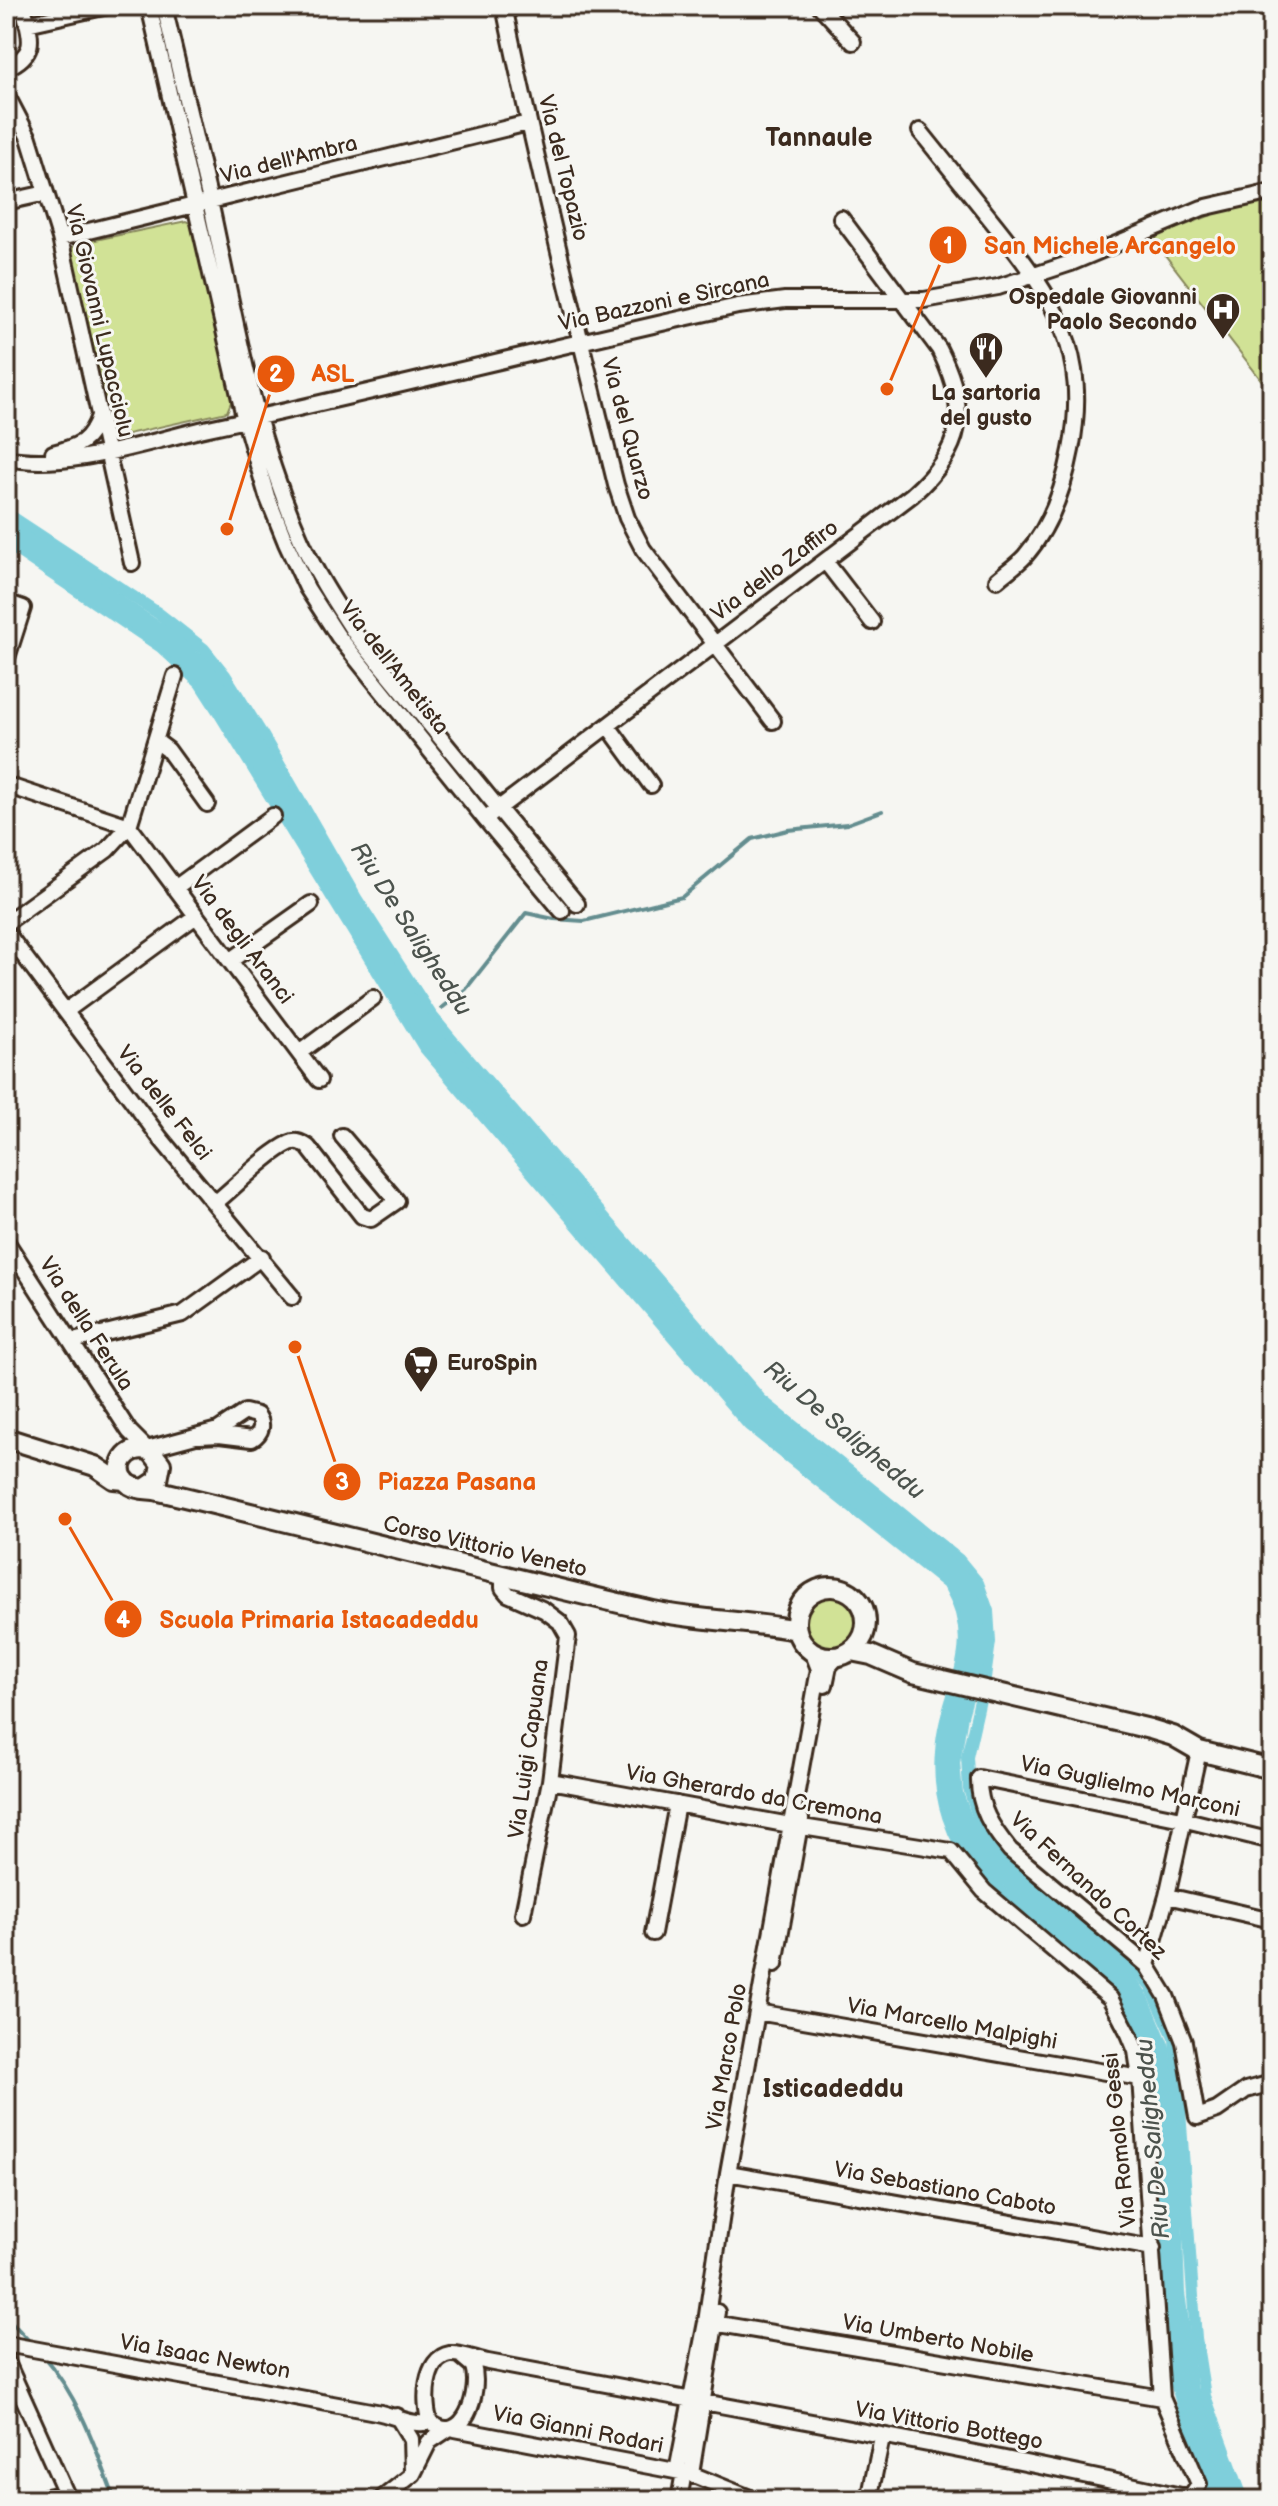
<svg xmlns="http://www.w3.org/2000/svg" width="1278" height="2506" font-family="'Balsamiq Sans',sans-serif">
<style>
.green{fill:#d1e296;stroke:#86865a;stroke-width:2}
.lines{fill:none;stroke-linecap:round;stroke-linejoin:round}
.stream{stroke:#648d8f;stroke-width:4}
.canal{stroke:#7fcfdb;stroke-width:12}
.river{stroke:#7fcfdb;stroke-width:22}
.minor-casing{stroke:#3b2a1e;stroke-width:20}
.major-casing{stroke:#3b2a1e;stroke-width:24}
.minor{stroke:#f6f6f2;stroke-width:14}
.major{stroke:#f6f6f2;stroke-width:18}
.labels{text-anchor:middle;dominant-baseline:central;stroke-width:6;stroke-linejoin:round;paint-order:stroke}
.street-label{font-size:22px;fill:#3b2a1e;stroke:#f6f6f2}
.poi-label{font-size:22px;font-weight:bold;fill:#3b2a1e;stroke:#f6f6f2;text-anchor:end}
.water-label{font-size:24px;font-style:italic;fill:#4c534d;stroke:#f6f6f2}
.quarter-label{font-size:26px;font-weight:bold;fill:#3b2a1e;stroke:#f6f6f2}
.leader{fill:none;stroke:#e8590c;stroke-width:3}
.callout-dot{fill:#e8590c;stroke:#f6f6f2;stroke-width:3}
.mark-label{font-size:24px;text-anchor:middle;font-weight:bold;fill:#fff}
.callout-label{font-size:24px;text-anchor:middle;font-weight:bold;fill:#e8590c;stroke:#f6f6f2;stroke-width:6;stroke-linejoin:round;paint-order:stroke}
</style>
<rect width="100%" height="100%" fill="#f6f6f2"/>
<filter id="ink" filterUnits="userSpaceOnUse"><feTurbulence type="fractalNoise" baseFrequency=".0125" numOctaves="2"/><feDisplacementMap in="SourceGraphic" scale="16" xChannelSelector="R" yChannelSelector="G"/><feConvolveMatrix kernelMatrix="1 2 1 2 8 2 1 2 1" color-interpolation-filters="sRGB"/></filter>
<g filter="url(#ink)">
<path class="green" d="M1272 203V387L1269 390 1155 242 1157 236 1232 207Z
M186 221 191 224 232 400 227 412 119 436 110 427 70 250 76 244Z
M804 1622a27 27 0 1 1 54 0a27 27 0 1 1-54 0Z"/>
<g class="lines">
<path class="stream" d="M442 1008 466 989 526 913 554 919 584 921 682 897 752 839 788 830 847 824 882 811
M413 1013 421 1014
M6 2316 32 2344
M43 2356C79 2396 97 2451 115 2500"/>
<path class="canal" d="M6 513 158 613 204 649 225 675 263 736 356 898 431 1015 451 1039 761 1400 959 1560 978 1583 988 1611 990 1642 985 1678 967 1757 969 1789 979 1820 993 1844 1020 1872 1125 1957 1151 1987 1175 2039 1196 2339 1205 2396 1243 2500
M6 543 161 647 200 683 218 711 424 1047 749 1425 949 1585C987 1651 945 1687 941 1752 937 1797 951 1840 980 1873 1026 1919 1095 1954 1130 2010 1139 2026 1144 2044 1148 2062L1171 2365 1192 2439 1215 2500"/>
<path class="river" d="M6 530 166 639 203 670 230 709 413 1013 441 1050 576 1204 739 1398 761 1419 957 1577 971 1604 974 1630 973 1659 957 1715 949 1763 952 1794 962 1821 989 1860 1119 1973 1139 2001 1159 2048 1169 2153 1174 2293 1187 2391 1233 2500"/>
<defs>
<path id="minor" d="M149 6 245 421 267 496 286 543 307 588 338 636 485 819 562 911
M164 6C179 71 195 136 210 201 235 316 253 432 301 540 316 574 336 604 356 635L577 904
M504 6C537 167 577 326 616 485L627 518 643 549 773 721
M820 6 853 42
M27 24 108 6
M6 68C40 53 30 36 23 6
M6 94 29 138 60 238 132 563
M920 131C946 163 971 195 997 227 1055 300 1090 352 1071 450 1064 487 1050 527 1025 556 1017 565 1006 572 997 580
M6 202 46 193
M60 238 528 123
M53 453C79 446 90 442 99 416
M6 458C68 470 143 443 204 429 382 391 559 345 738 306L785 300H924L998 287 1071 263 1202 208 1272 192
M825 561 872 622
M6 602 23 608 6 661
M608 726 651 785
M156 741 168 750 207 804
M6 785 129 826
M491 814 912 495C964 449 970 410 939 349L841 218
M129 826 319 1080
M175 888 273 816
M6 923 107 850 129 826 175 676
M6 932 161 1139 292 1297
M230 961 311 904
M66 1011 196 916
M299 1053 373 998
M215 1203C235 1187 268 1153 290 1143 297 1140 302 1143 308 1147L362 1216 371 1219 397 1201 342 1136
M6 1241 129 1431 147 1449 218 1430 245 1412 257 1415C264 1424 262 1433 252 1439L219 1435 200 1436
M73 1341 183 1314 262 1257
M503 1576V1588L508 1594 544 1610 560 1622 568 1636 550 1781 523 1914
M825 1685 829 1666 838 1656
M1272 1841 1182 1819 979 1778C978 1807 992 1828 1010 1850L1147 1965 1166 1996 1184 2042 1197 2117 1217 2110 1246 2090 1272 2083
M1167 1896 1272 1920
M653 1933 677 1804
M775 1964 801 1819
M1147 1965 1167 1896 1199 1751
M757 2012 1140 2078
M728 2173 1153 2248
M707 2322 1162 2398
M6 2344 376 2412C394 2415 413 2427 430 2422
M460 2355 473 2366C481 2391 464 2449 430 2422 423 2403 424 2358 450 2354 462 2353 477 2360 488 2362 720 2406 952 2445 1181 2496H1191L1199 2484 1162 2398 1140 2078 1136 2051 1129 2034 1110 1998 984 1891 951 1851 790 1825 550 1781
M6 2360 69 2500
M397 2416 411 2439 412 2471
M455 2429 691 2474 755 2500
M677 2471 706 2322 728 2173 819 1669 812 1651
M691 2474 717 2312
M33 2500 66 2493
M380 2500 413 2474 429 2442 447 2430
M679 2500 684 2472
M869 2500 882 2437"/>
<path id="major" d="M6 1438 95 1466 114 1479 125 1480
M146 1488 158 1480 161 1464 151 1451C127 1442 109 1470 130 1485 138 1490 150 1489 159 1491 324 1530 488 1573 653 1611 701 1621 749 1621 797 1630
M796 1622a35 35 0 1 1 70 0a35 35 0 1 1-70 0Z
M851 1651 871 1655 913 1673 1150 1729 1173 1736 1199 1751 1272 1769"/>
</defs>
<use href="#minor" class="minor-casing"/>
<use href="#major" class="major-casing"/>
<use href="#minor" class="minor"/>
<use href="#major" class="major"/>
</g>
</g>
<defs>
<symbol id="hospital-pin" viewBox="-11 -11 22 30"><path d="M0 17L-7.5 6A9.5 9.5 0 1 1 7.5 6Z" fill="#3b2a1e" stroke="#f6f6f2"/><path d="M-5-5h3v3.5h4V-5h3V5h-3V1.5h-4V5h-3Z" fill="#fff"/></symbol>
<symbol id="restaurant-pin" viewBox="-11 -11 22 30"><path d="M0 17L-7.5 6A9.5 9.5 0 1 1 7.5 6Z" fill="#3b2a1e" stroke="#f6f6f2"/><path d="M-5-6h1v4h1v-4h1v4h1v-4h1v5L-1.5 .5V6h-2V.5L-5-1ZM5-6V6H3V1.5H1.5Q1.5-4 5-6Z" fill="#fff"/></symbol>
<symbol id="supermarket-pin" viewBox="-11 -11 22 30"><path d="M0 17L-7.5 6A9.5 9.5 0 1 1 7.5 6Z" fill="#3b2a1e" stroke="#f6f6f2"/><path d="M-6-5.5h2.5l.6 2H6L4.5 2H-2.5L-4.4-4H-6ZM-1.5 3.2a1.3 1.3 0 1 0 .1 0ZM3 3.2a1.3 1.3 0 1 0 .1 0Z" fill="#fff"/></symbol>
</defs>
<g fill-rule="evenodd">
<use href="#hospital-pin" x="1203" y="290" width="40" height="54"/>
<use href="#restaurant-pin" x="966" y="329" width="40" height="54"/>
<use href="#supermarket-pin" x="401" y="1343" width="40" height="54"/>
</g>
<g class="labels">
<g class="street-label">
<text transform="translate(289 160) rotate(-14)">Via dell'Ambra</text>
<text transform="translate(563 168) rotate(76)">Via del Topazio</text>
<text transform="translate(664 302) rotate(-12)">Via Bazzoni e Sircana</text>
<text transform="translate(99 321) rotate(77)">Via Giovanni Lupacciolu</text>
<text transform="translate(627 429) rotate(75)">Via del Quarzo</text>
<text transform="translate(775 571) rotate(-37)">Via dello Zaffiro</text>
<text transform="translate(394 668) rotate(52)">Via dell'Ametista</text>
<text transform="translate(242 940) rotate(53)">Via degli Aranci</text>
<text transform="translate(164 1103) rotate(52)">Via delle Felci</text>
<text transform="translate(86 1324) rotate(57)">Via della Ferula</text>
<text transform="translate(485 1547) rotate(13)">Corso Vittorio Veneto</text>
<text transform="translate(529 1749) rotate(-82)">Via Luigi Capuana</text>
<text transform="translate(1130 1787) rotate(12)">Via Guglielmo Marconi</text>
<text transform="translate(754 1795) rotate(10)">Via Gherardo da Cremona</text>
<text transform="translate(1088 1886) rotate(43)">Via Fernando Cortez</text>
<text transform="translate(952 2024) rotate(10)">Via Marcello Malpighi</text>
<text transform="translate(727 2057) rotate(-80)">Via Marco Polo</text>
<text transform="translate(1120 2140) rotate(-96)">Via Romolo Gessi</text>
<text transform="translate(945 2189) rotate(10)">Via Sebastiano Caboto</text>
<text transform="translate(938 2339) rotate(10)">Via Umberto Nobile</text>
<text transform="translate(205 2357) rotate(10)">Via Isaac Newton</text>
<text transform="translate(949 2426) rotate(10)">Via Vittorio Bottego</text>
<text transform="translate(578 2430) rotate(11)">Via Gianni Rodari</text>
</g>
<g class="poi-label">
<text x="1197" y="297">Ospedale Giovanni<tspan x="1197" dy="25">Paolo Secondo</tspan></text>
<text x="986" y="393" text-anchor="middle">La sartoria<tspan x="986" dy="25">del gusto</tspan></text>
<text x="447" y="1363" text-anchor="start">EuroSpin</text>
</g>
<g class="water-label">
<text transform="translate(411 929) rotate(57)">Riu De Saligheddu</text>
<text transform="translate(844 1430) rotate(40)">Riu De Saligheddu</text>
<text transform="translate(1153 2139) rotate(-95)">Riu De Saligheddu</text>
</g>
<g class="quarter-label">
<text x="819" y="138">Tannaule</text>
<text x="833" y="2089">Isticadeddu</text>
</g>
</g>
<path class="leader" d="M887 389L948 245M227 529L276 374M295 1347L342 1482M65 1519L123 1619"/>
<g class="callout-dot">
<circle cx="887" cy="389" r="8"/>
<circle cx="227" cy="529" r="8"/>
<circle cx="295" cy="1347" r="8"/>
<circle cx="65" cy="1519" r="8"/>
<circle cx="948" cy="245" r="20"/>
<circle cx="276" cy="374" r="20"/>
<circle cx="342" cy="1482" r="20"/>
<circle cx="123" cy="1619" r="20"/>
</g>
<g class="mark-label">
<text x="948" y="254">1</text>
<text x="276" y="382">2</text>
<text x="342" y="1490">3</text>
<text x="123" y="1628">4</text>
</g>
<g class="callout-label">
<text x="1110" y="254">San Michele Arcangelo</text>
<text x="333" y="382">ASL</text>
<text x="457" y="1490">Piazza Pasana</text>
<text x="319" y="1628">Scuola Primaria Istacadeddu</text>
</g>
<rect width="1278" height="2506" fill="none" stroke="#f6f6f2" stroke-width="32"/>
<rect x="16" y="16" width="1246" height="2474" fill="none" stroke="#3b2a1e" stroke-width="3" filter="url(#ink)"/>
</svg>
